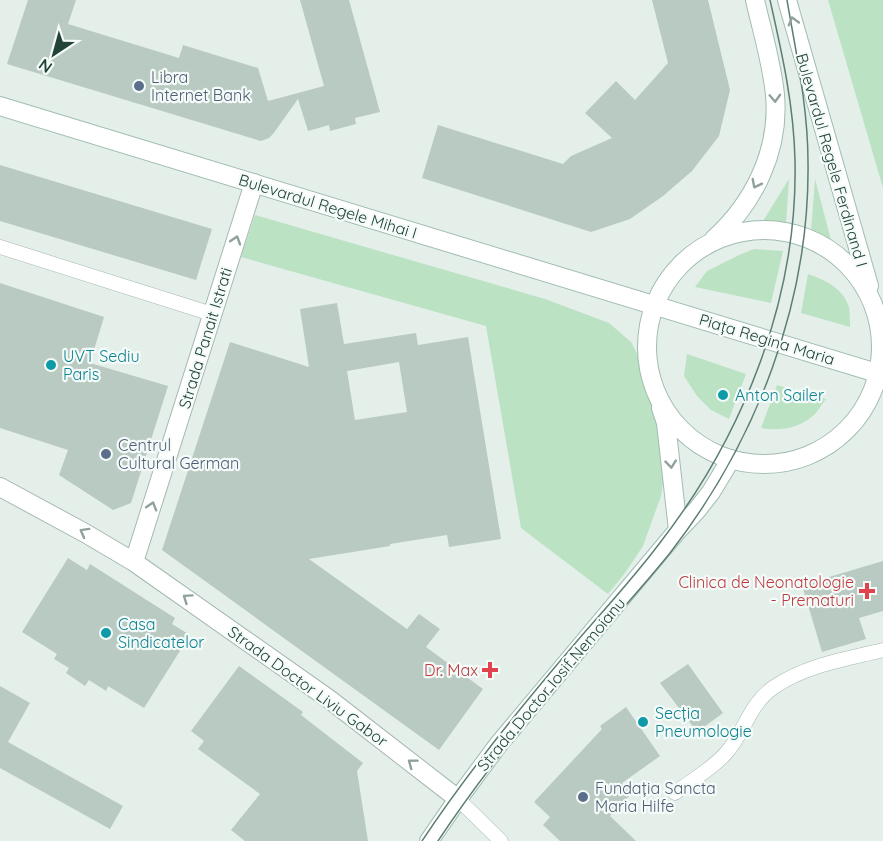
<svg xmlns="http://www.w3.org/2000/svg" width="883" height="841" font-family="Quicksand,sans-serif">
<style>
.green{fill:#bbe2c3}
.building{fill:#b9cac2;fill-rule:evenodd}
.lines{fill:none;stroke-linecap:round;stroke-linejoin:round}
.lane-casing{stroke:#a6b8b1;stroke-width:15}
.street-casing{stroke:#a6b8b1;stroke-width:20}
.secondary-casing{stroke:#a1bcb1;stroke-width:20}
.lane{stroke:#fff;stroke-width:14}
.street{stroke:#fff;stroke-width:18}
.secondary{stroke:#fff;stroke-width:18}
.tram{stroke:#5c7e73;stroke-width:1.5}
.oneway{stroke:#90a19c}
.service-dot{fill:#5c6f8a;stroke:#f5fbf8;stroke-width:2}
.culture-dot{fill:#0f9aa8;stroke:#f5fbf8;stroke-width:2}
.health-dot{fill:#e0444e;stroke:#f5fbf8;stroke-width:2}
.labels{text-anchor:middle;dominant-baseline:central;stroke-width:4.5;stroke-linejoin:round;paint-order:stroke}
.service-label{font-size:16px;fill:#4e5e75;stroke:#f5fbf8;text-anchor:start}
.street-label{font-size:16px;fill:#214338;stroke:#f5fbf8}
.culture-label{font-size:16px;fill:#0d838f;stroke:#f5fbf8;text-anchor:start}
.health-label{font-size:16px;fill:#be3a42;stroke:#f5fbf8;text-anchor:end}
</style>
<rect width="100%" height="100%" fill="#e4efea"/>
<path class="green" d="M828 0H883V188Z
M789 179 786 224 763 221Z
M815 179 832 244 811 232Z
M255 215 545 299 609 323 631 342 647 372 664 426 666 462 661 496 643 546 625 573 608 594 521 528 486 326 241 257Z
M754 249 783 251 771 303 695 287 707 271 739 255Z
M808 274C825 280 843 288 849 307 850 313 850 321 850 327L801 313Z
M687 354 746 374 729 419 711 410 697 396 684 376Z
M777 385 826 399C822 404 818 411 814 415 799 429 779 431 761 428Z"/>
<path class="building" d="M28 0H76L68 24 179 58 183 45 258 68 268 101 324 86 300 0H349L380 112 355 118 356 124 330 131 329 125 308 131 298 99 273 134 269 138 261 141 7 64Z
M652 0H708L730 90 719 136 692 171 663 196 630 219 591 232 422 178 438 125 563 164 571 156 612 138 585 113 616 81 635 100 668 63Z
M0 165 212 229 196 280 0 221Z
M0 283 104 317 90 363 168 386 131 503 113 510 59 475 68 450 0 428Z
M337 303 344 344 416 333 418 345 468 337 501 539 449 547 447 535 390 544V546L309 559 407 629 419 614 440 629 426 647 483 689 439 750 162 550 230 342 309 367 300 309ZM399 362 407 412 355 420 347 371Z
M68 558 87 570 90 564 175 618 172 624 190 635 144 708 108 686 106 691 89 680 85 686 66 673 69 668 54 659 57 654 22 632Z
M883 561V611L859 618 866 639 822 652 802 585Z
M688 664 723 713 697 732 660 683Z
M239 666 303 712 301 715 363 763 357 771 368 841H245L231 830 260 794 198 749 204 741 191 731Z
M0 686 30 703 8 742 123 806 110 829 0 768Z
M626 707 660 756 622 783 632 793 610 816 636 841H560L543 825 550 817 534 802 602 729 600 726Z"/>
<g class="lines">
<defs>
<path id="lane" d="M0 247 212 314
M675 793C692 780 712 769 726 753 745 732 749 704 774 687 806 665 847 659 883 650
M458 799 501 841"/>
<path id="street" d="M0 487 85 533 134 562 329 699 458 799
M134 562 254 183"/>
<path id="secondary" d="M787 0 869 286
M0 106 883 375
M647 347a117 117 0 1 1 234 0a117 117 0 1 1-234 0Z
M714 239C754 203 780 150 775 95 772 63 762 31 755 0
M661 408 666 423 678 530
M429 841 458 799 498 745 678 530 697 510 711 492 731 459"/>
</defs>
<use href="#lane" class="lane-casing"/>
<use href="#street" class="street-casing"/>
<use href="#secondary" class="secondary-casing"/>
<use href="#lane" class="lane"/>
<use href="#street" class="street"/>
<use href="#secondary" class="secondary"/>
<path class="tram" d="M422 841C467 773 519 709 572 647 601 613 632 580 659 544 743 436 798 299 795 161 794 106 782 53 770 0
M438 841C481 776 532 714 582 655 611 621 642 588 670 553 756 442 810 303 808 162 808 107 796 53 787 0"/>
</g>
<defs><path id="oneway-chevron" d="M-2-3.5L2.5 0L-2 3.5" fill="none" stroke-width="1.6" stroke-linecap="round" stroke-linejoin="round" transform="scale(1.5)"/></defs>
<g class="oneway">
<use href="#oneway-chevron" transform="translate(793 21) rotate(-106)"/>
<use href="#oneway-chevron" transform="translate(775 98) rotate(88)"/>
<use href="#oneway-chevron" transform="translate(756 184) rotate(117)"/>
<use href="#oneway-chevron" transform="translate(236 240) rotate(-72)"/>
<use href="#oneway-chevron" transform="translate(671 464) rotate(84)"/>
<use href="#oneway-chevron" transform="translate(152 506) rotate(-73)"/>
<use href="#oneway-chevron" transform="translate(84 532) rotate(-151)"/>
<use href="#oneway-chevron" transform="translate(187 598) rotate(-145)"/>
<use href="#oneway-chevron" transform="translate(412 763) rotate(-143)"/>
</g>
<g class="service-dot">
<circle cx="139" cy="86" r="6"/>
<circle cx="106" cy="454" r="6"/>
<circle cx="583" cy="797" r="6"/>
</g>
<g class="culture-dot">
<circle cx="51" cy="365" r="6"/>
<circle cx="723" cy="395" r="6"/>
<circle cx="106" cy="633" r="6"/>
<circle cx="643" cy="722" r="6"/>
</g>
<g class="health-dot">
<path d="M864 582h6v6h6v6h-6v6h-6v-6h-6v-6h6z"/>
<path d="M487 661h6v6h6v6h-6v6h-6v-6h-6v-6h6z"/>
</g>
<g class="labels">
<g class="service-label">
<text x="151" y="77">Libra<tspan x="151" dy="18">Internet Bank</tspan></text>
<text x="118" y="445">Centrul<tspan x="118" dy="18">Cultural German</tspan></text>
<text x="595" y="788">Fundația Sancta<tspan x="595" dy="18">Maria Hilfe</tspan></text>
</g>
<g class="street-label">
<text transform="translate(832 160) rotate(74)">Bulevardul Regele Ferdinand I</text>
<text transform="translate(328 206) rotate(17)">Bulevardul Regele Mihai I</text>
<text transform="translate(205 338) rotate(-73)">Strada Panait Istrati</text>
<text transform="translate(767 339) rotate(17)">Piața Regina Maria</text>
<text transform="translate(551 684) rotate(-50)">Strada Doctor Iosif Nemoianu</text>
<text transform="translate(308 686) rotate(36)">Strada Doctor Liviu Gabor</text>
</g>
<g class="culture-label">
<text x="63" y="356">UVT Sediu<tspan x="63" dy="18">Paris</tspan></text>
<text x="735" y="395">Anton Sailer</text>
<text x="118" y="624">Casa<tspan x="118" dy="18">Sindicatelor</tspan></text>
<text x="655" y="713">Secția<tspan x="655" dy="18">Pneumologie</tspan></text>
</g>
<g class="health-label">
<text x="854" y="582">Clinica de Neonatologie<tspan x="854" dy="18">- Prematuri</tspan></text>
<text x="478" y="670">Dr. Max</text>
</g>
</g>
<g transform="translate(54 54) rotate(216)" stroke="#f5fbf8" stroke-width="4.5" paint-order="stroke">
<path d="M0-4.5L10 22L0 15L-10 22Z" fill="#214338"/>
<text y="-9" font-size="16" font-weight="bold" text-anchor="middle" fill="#214338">N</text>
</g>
</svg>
